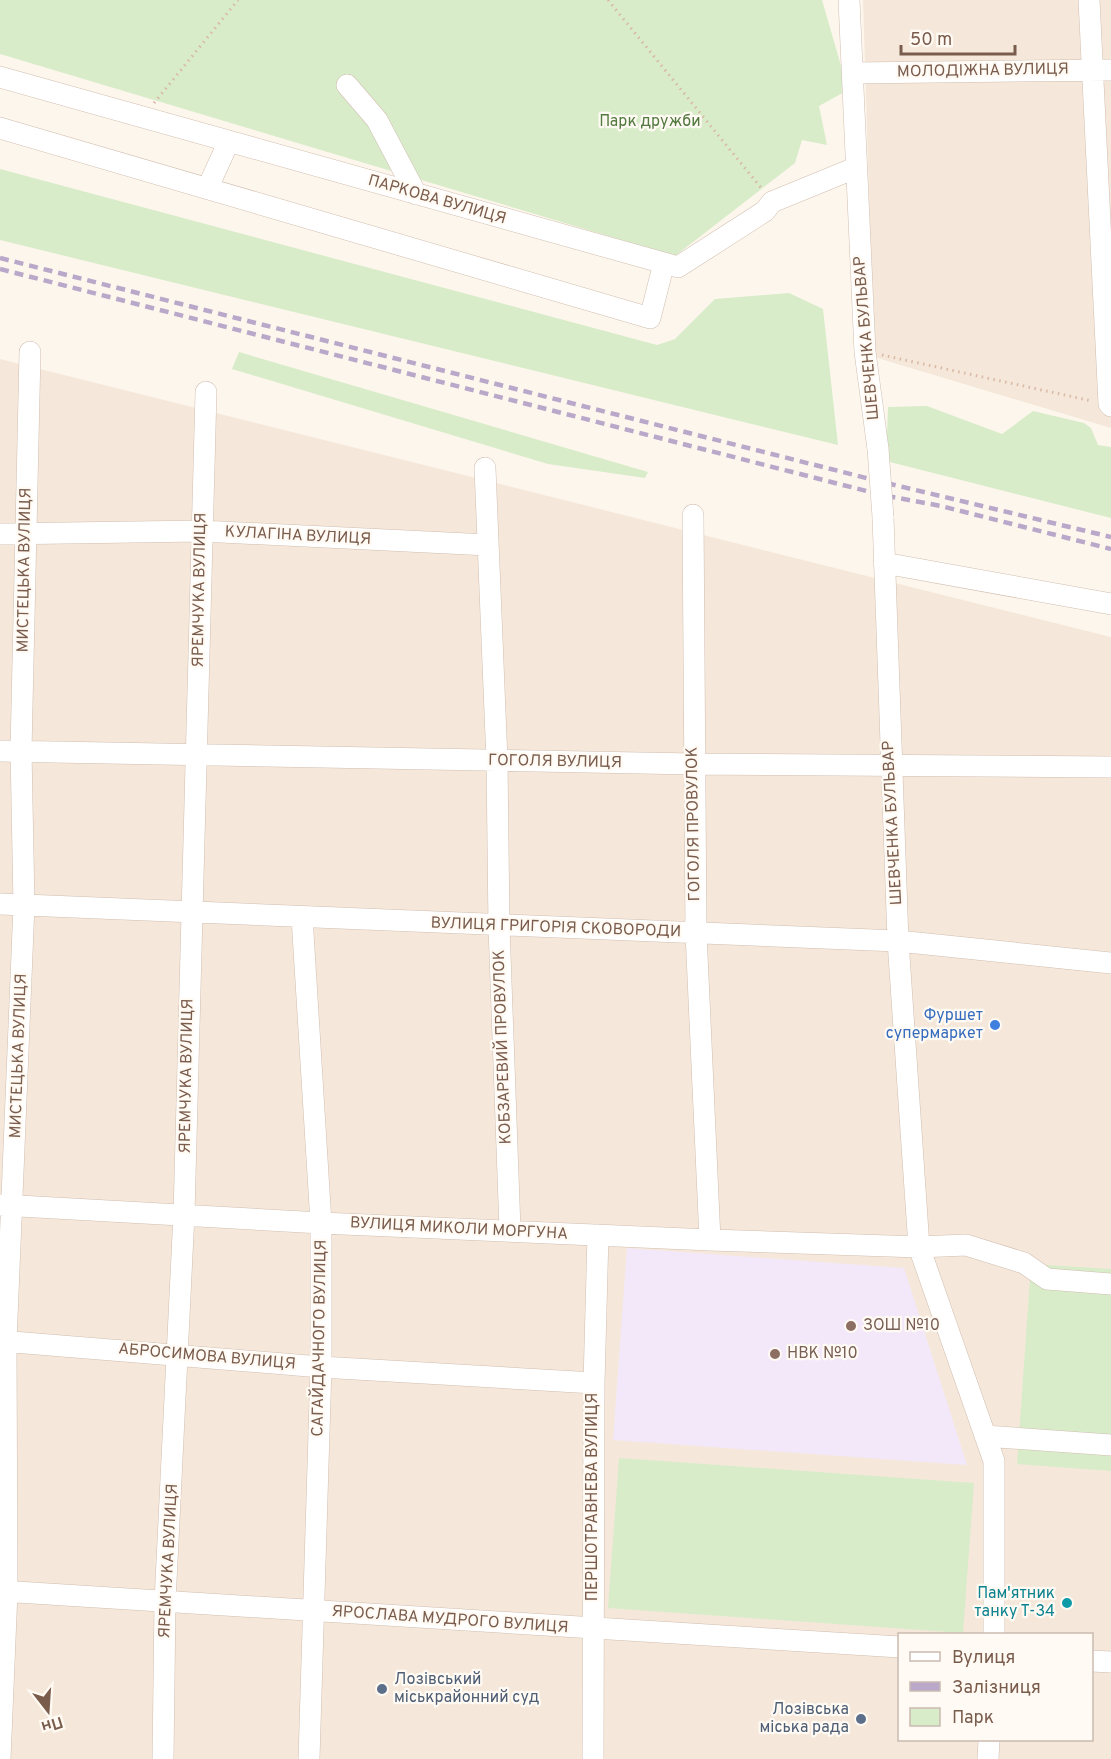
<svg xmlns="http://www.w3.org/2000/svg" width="1111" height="1759" font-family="Overpass,sans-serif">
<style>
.residential{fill:#f5e8da;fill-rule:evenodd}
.education{fill:#f3e8fa}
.green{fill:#d8ecc9}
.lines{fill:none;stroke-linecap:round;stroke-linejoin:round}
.minor-casing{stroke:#d1beb0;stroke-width:22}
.path{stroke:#d9b8a5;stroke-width:3;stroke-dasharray:1.5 4.5;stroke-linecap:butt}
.minor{stroke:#fff;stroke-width:21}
.rail{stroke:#b9a8c9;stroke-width:4.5;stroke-dasharray:9 6;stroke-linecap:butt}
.minor-bridge-casing{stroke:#d1beb0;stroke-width:22;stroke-linecap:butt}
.minor-bridge{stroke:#fff;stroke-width:21}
.shop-dot{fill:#3f7fe0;stroke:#fffaf3;stroke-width:2}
.education-dot{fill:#8d6e63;stroke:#fffaf3;stroke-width:2}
.culture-dot{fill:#0f9aa8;stroke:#fffaf3;stroke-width:2}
.service-dot{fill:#5c6f8a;stroke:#fffaf3;stroke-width:2}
.labels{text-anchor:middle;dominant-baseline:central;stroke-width:4.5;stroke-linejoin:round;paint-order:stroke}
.street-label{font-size:16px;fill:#7a5c4d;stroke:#fffaf3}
.park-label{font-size:16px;fill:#537a41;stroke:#fffaf3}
.shop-label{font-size:16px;fill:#366cbe;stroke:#fffaf3;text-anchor:end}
.education-label{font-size:16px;fill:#785e54;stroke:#fffaf3;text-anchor:start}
.culture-label{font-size:16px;fill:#0d838f;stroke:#fffaf3;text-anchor:end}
.service-label{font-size:16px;fill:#4e5e75;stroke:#fffaf3;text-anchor:start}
</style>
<rect width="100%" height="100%" fill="#fdf6ec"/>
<path class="residential" d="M863 0H1111V428L874 357Z
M0 359 1111 637V1759H0ZM900 1634H1092V1740H900Z"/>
<path class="education" d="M627 1248 904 1268 967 1465 613 1440Z"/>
<path class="green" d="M0 0H822L848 90 819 106 827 145 802 140 795 163 675 256 0 54Z
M0 169 657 345 675 339 715 299 789 293 823 309 838 445 0 240Z
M239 352 648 472 645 478 548 464 232 369Z
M927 406 1002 434 1033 411 1084 423 1091 428 1098 445 1111 447V518L886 461 888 407Z
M1031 1264 1111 1269V1471L1017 1464Z
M619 1458 974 1483 963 1633 608 1608Z"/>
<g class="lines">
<defs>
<path id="minor" d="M849 0 865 352 878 449
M1089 0 1109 404 1111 406
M854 73 1111 70
M0 77 678 267 765 211 772 202 855 168
M347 85 377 120 416 194
M0 128 650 318 664 263
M208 187 229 141
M485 468 497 761 499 927 510 1230
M693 515 696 933 710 1240
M883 517 898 941 919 1247 994 1461V1634
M0 534 201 531 488 545
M884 563 1111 604
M0 751 693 764 1111 767
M0 904 898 941 1111 963
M302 917 321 1223V1367L309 1759
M1 1205 321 1223 710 1240 919 1247 966 1245 1024 1263 1047 1279 1111 1284
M0 1341 321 1367 594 1383
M985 1436 1111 1445
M0 1591 900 1647
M1092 1661 1111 1662
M0 1759 7 1592 6 1342 24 905 21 751 30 352
M163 1759 165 1602 184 1214 206 392
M593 1759 594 1383 598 1235
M988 1759 989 1740"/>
</defs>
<use href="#minor" class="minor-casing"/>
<path class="path" d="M608 0 762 189
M154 103 238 0
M882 355 1092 401"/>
<use href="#minor" class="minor"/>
<path class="rail" d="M0 258 878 481 1111 537
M0 269 882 495 941 506 1111 549"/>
<defs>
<path id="minor-bridge" d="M878 449 883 517"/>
</defs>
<use href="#minor-bridge" class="minor-bridge-casing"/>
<use href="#minor-bridge" class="minor-bridge"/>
</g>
<circle class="shop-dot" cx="995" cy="1025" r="6"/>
<g class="education-dot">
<circle cx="851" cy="1326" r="6"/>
<circle cx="775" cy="1354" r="6"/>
</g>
<circle class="culture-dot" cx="1067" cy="1603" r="6"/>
<g class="service-dot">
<circle cx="382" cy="1689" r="6"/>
<circle cx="861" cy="1719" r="6"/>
</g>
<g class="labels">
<g class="street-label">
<text transform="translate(983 71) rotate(-1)">МОЛОДІЖНА ВУЛИЦЯ</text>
<text transform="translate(437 200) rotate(16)">ПАРКОВА ВУЛИЦЯ</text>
<text transform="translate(867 338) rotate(-95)">ШЕВЧЕНКА БУЛЬВАР</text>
<text transform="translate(298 536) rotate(3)">КУЛАГІНА ВУЛИЦЯ</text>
<text transform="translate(25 570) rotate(-89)">МИСТЕЦЬКА ВУЛИЦЯ</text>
<text transform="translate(200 590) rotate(-89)">ЯРЕМЧУКА ВУЛИЦЯ</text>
<text transform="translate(555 762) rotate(1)">ГОГОЛЯ ВУЛИЦЯ</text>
<text transform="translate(893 823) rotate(-93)">ШЕВЧЕНКА БУЛЬВАР</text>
<text transform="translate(694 824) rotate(-91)">ГОГОЛЯ ПРОВУЛОК</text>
<text transform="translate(556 928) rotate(2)">ВУЛИЦЯ ГРИГОРІЯ СКОВОРОДИ</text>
<text transform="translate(503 1047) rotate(-92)">КОБЗАРЕВИЙ ПРОВУЛОК</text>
<text transform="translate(19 1056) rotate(-88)">МИСТЕЦЬКА ВУЛИЦЯ</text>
<text transform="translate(187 1076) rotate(-89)">ЯРЕМЧУКА ВУЛИЦЯ</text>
<text transform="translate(459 1229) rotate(3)">ВУЛИЦЯ МИКОЛИ МОРГУНА</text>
<text transform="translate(320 1338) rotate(-89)">САГАЙДАЧНОГО ВУЛИЦЯ</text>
<text transform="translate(207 1357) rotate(5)">АБРОСИМОВА ВУЛИЦЯ</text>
<text transform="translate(593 1497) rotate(-90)">ПЕРШОТРАВНЕВА ВУЛИЦЯ</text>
<text transform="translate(169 1561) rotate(-87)">ЯРЕМЧУКА ВУЛИЦЯ</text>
<text transform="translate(450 1620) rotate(4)">ЯРОСЛАВА МУДРОГО ВУЛИЦЯ</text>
</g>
<g class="park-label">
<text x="650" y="122">Парк дружби</text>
</g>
<g class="shop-label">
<text x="983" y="1016">Фуршет<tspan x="983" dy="18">супермаркет</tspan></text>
</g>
<g class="education-label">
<text x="863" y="1326">ЗОШ №10</text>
<text x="787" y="1354">НВК №10</text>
</g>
<g class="culture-label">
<text x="1055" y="1594">Пам'ятник<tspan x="1055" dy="18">танку Т-34</tspan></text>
</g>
<g class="service-label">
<text x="394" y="1680">Лозівський<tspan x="394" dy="18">міськрайонний суд</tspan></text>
<text x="849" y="1710" text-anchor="end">Лозівська<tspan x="849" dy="18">міська рада</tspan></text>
</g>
</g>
<rect x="898" y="1633" width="195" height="108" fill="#fffaf3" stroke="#cabbb1" stroke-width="1.5"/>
<rect x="910" y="1652" width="30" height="9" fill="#ffffff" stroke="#cabbb1" stroke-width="1.5"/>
<text x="952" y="1663" font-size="18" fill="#7a5c4d">Вулиця</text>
<rect x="910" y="1682" width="30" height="9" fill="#b9a8c9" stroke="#cabbb1" stroke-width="1.5"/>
<text x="952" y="1693" font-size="18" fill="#7a5c4d">Залізниця</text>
<rect x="910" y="1708" width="30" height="18" fill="#d8ecc9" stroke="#cabbb1" stroke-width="1.5"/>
<text x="952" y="1723" font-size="18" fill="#7a5c4d">Парк</text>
<g transform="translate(48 1711) rotate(163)" stroke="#fffaf3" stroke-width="4.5" paint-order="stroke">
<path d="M0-4.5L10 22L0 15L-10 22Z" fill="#7a5c4d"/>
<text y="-9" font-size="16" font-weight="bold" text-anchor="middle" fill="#7a5c4d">Пн</text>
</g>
<path d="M901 45v9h114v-9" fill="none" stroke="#7a5c4d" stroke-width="3"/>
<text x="910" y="45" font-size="18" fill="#7a5c4d" stroke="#fffaf3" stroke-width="4.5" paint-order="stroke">50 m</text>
</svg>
